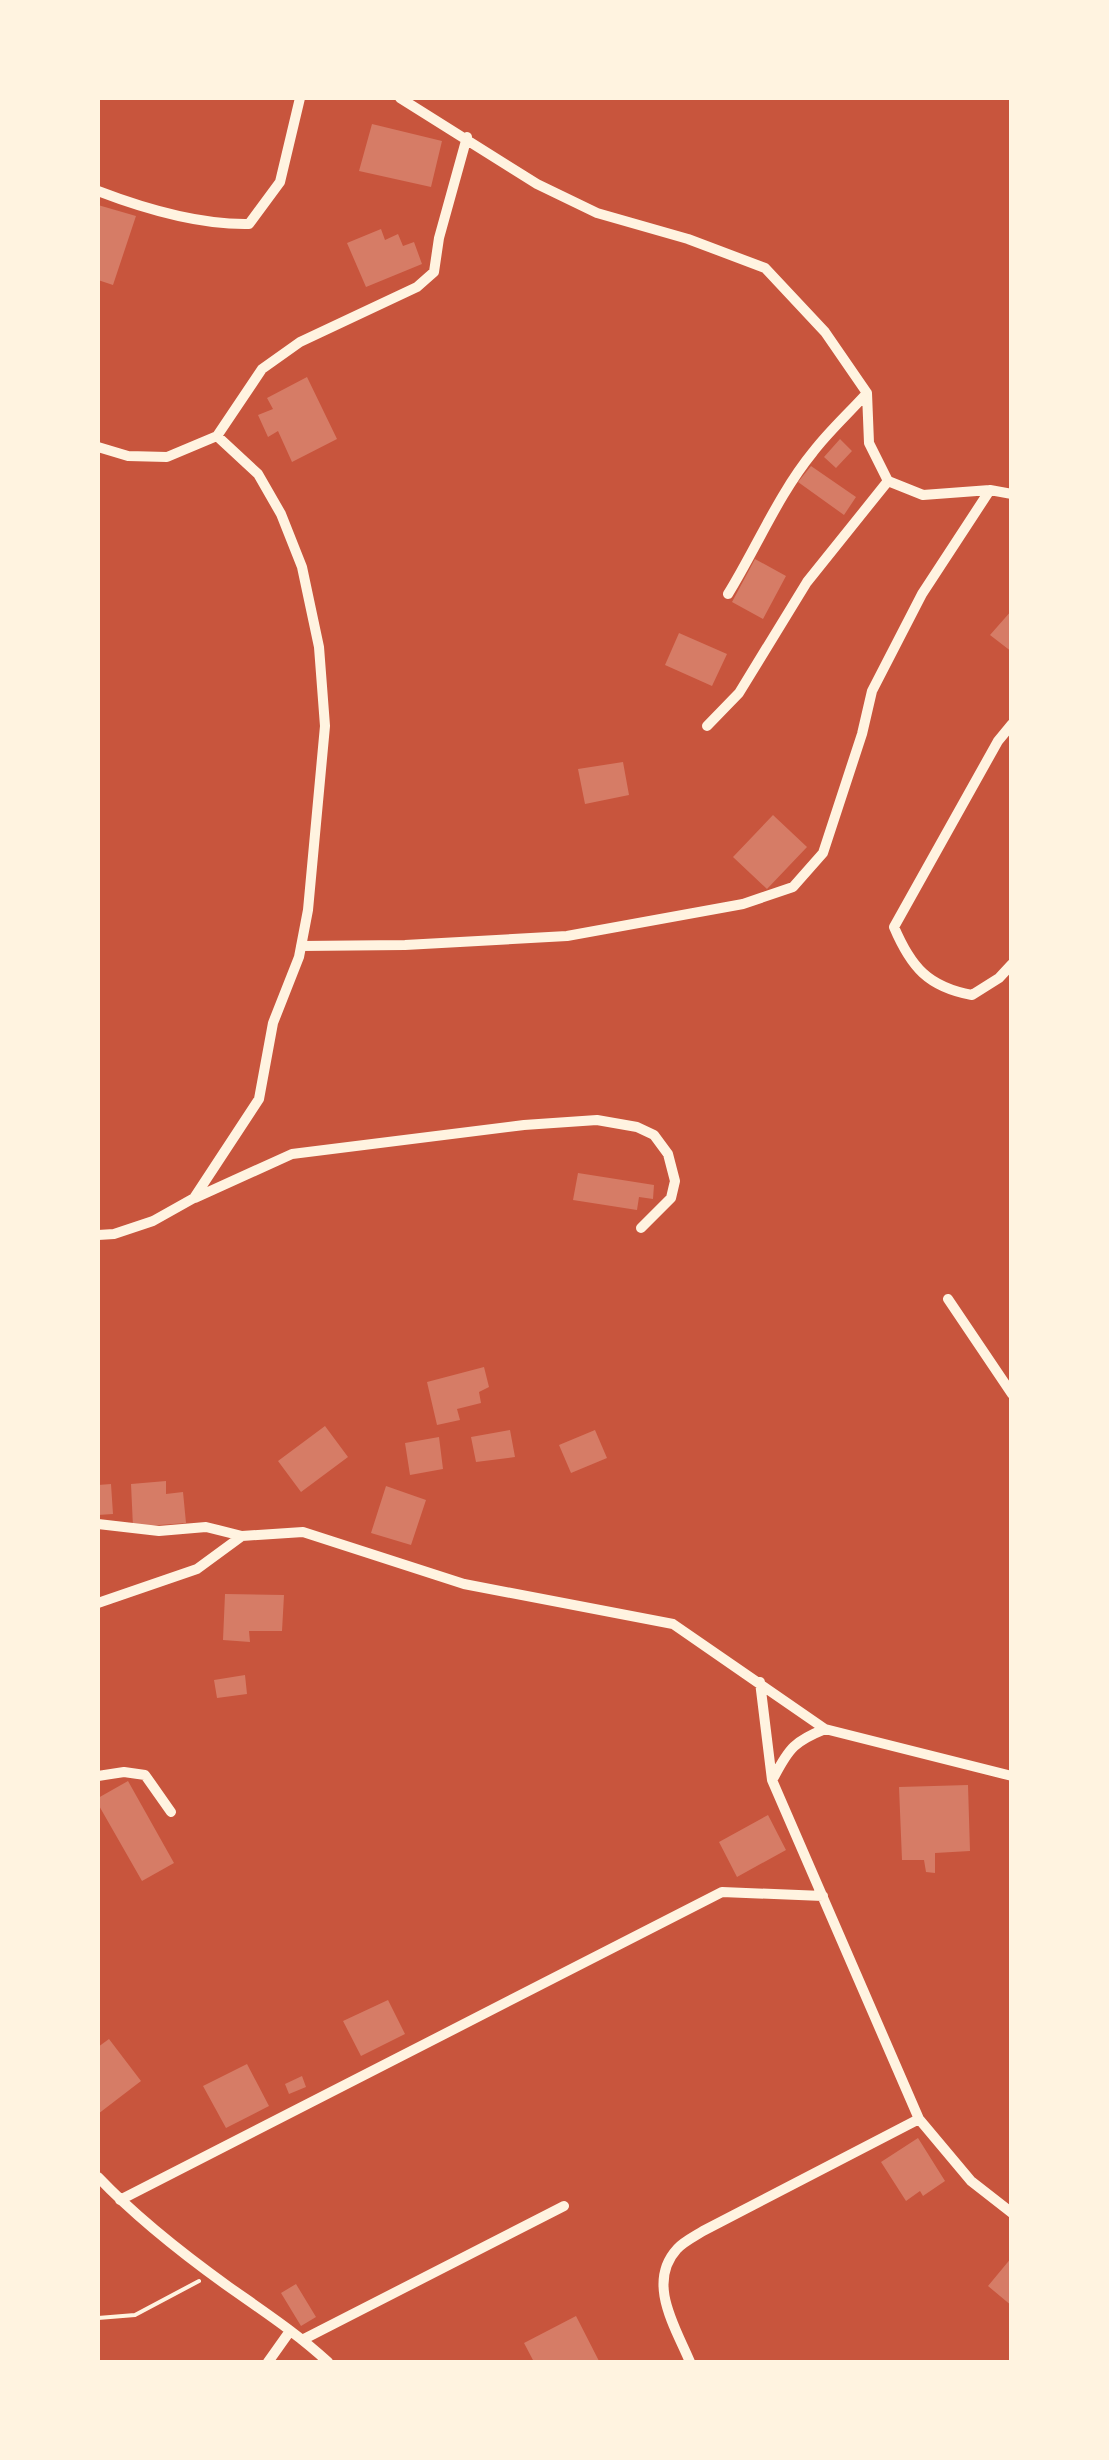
<svg xmlns="http://www.w3.org/2000/svg" width="1109" height="2460" font-family="Barlow,sans-serif">
<style>
.building{fill:#d67c66}
.lines{fill:none;stroke-linecap:round;stroke-linejoin:round}
.path{stroke:#fff3e0;stroke-width:4}
.minor{stroke:#fff3e0;stroke-width:10}
</style>
<rect width="100%" height="100%" fill="#c8553d"/>
<path class="building" d="M372 124 442 141 431 187 359 171Z
M98 205 136 216 113 285 98 280Z
M381 229 385 240 398 234 403 246 414 242 422 264 366 287 347 243Z
M307 377 337 439 292 462 278 431 268 437 258 415 273 409 267 398Z
M840 439 852 451 836 468 824 457Z
M811 466 856 497 844 515 798 482Z
M755 559 786 576 763 619 732 602Z
M1012 610V652L990 635Z
M679 633 727 654 712 686 665 665Z
M623 762 629 795 585 804 578 769Z
M773 815 807 847 767 889 733 857Z
M578 1173 654 1185 653 1199 639 1197 637 1210 573 1200Z
M484 1367 489 1387 479 1392 481 1403 457 1409 460 1420 437 1425 427 1382Z
M325 1426 348 1457 301 1492 278 1461Z
M510 1430 515 1457 476 1462 471 1437Z
M595 1430 607 1458 571 1473 559 1445Z
M439 1437 443 1469 410 1475 405 1443Z
M166 1481V1494L183 1492 186 1523 133 1527 131 1484Z
M111 1484 113 1514 98 1515V1485Z
M386 1486 426 1500 411 1545 371 1533Z
M225 1594 284 1595 282 1631H249L250 1642 223 1640Z
M245 1675 247 1694 217 1698 214 1680Z
M128 1781 174 1863 142 1881 98 1804V1798Z
M968 1785 970 1851 935 1853V1873L926 1872 924 1860H902L899 1787Z
M768 1815 786 1850 737 1877 719 1842Z
M388 2000 405 2034 361 2056 343 2021Z
M109 2039 141 2081 98 2114V2047Z
M247 2064 269 2106 226 2128 203 2086Z
M302 2076 306 2087 289 2094 285 2084Z
M918 2138 945 2181 923 2196 920 2191 906 2201 881 2162Z
M1012 2257V2306L988 2286Z
M296 2284 316 2317 301 2326 281 2293Z
M576 2316 599 2361 534 2362 524 2343Z"/>
<g class="lines">
<path class="path" d="M98 2318 135 2315 199 2281"/>
<path class="minor" d="M400 98 537 184 597 213 688 239 765 268 825 332 867 393 869 443 888 481 923 495 990 490 1012 494
M98 191C145 209 198 225 249 224L280 182 300 98
M98 447 128 456 167 457 217 436 262 369 300 342 417 287 434 272 439 238 467 137
M728 594C757 547 778 495 813 452 829 431 849 413 867 393
M1012 724 998 741 894 927C911 967 928 987 972 995L999 978 1012 964
M707 726 739 693 807 582 888 481
M301 946 405 945 567 936 743 904 793 887 823 853 862 734 872 691 922 594 990 490
M195 1198 292 1154 524 1125 597 1120 637 1127 654 1135 668 1154 675 1181 671 1198 641 1228
M98 1235 114 1234 153 1221 194 1198 259 1099 273 1023 299 957 308 910 325 726 319 647 302 567 281 514 258 474 217 436
M948 1299 1012 1394
M98 1524 159 1531 206 1527 242 1536 303 1532 464 1584 673 1624 825 1729 1012 1776
M98 1603 197 1569 242 1536
M760 1682 772 1780 919 2119 971 2181 1012 2213
M98 1776 124 1772 145 1775 171 1812
M774 1777C789 1748 795 1741 825 1729
M98 2177C137 2218 183 2254 229 2287 263 2311 298 2334 328 2362
M120 2200 722 1892 823 1896
M304 2339 564 2206
M268 2362 290 2331
M690 2362C676 2328 646 2283 677 2249 683 2242 695 2236 703 2231L919 2119"/>
</g>
<rect width="1109" height="2460" fill="none" stroke="#fff3e0" stroke-width="200"/>
</svg>
